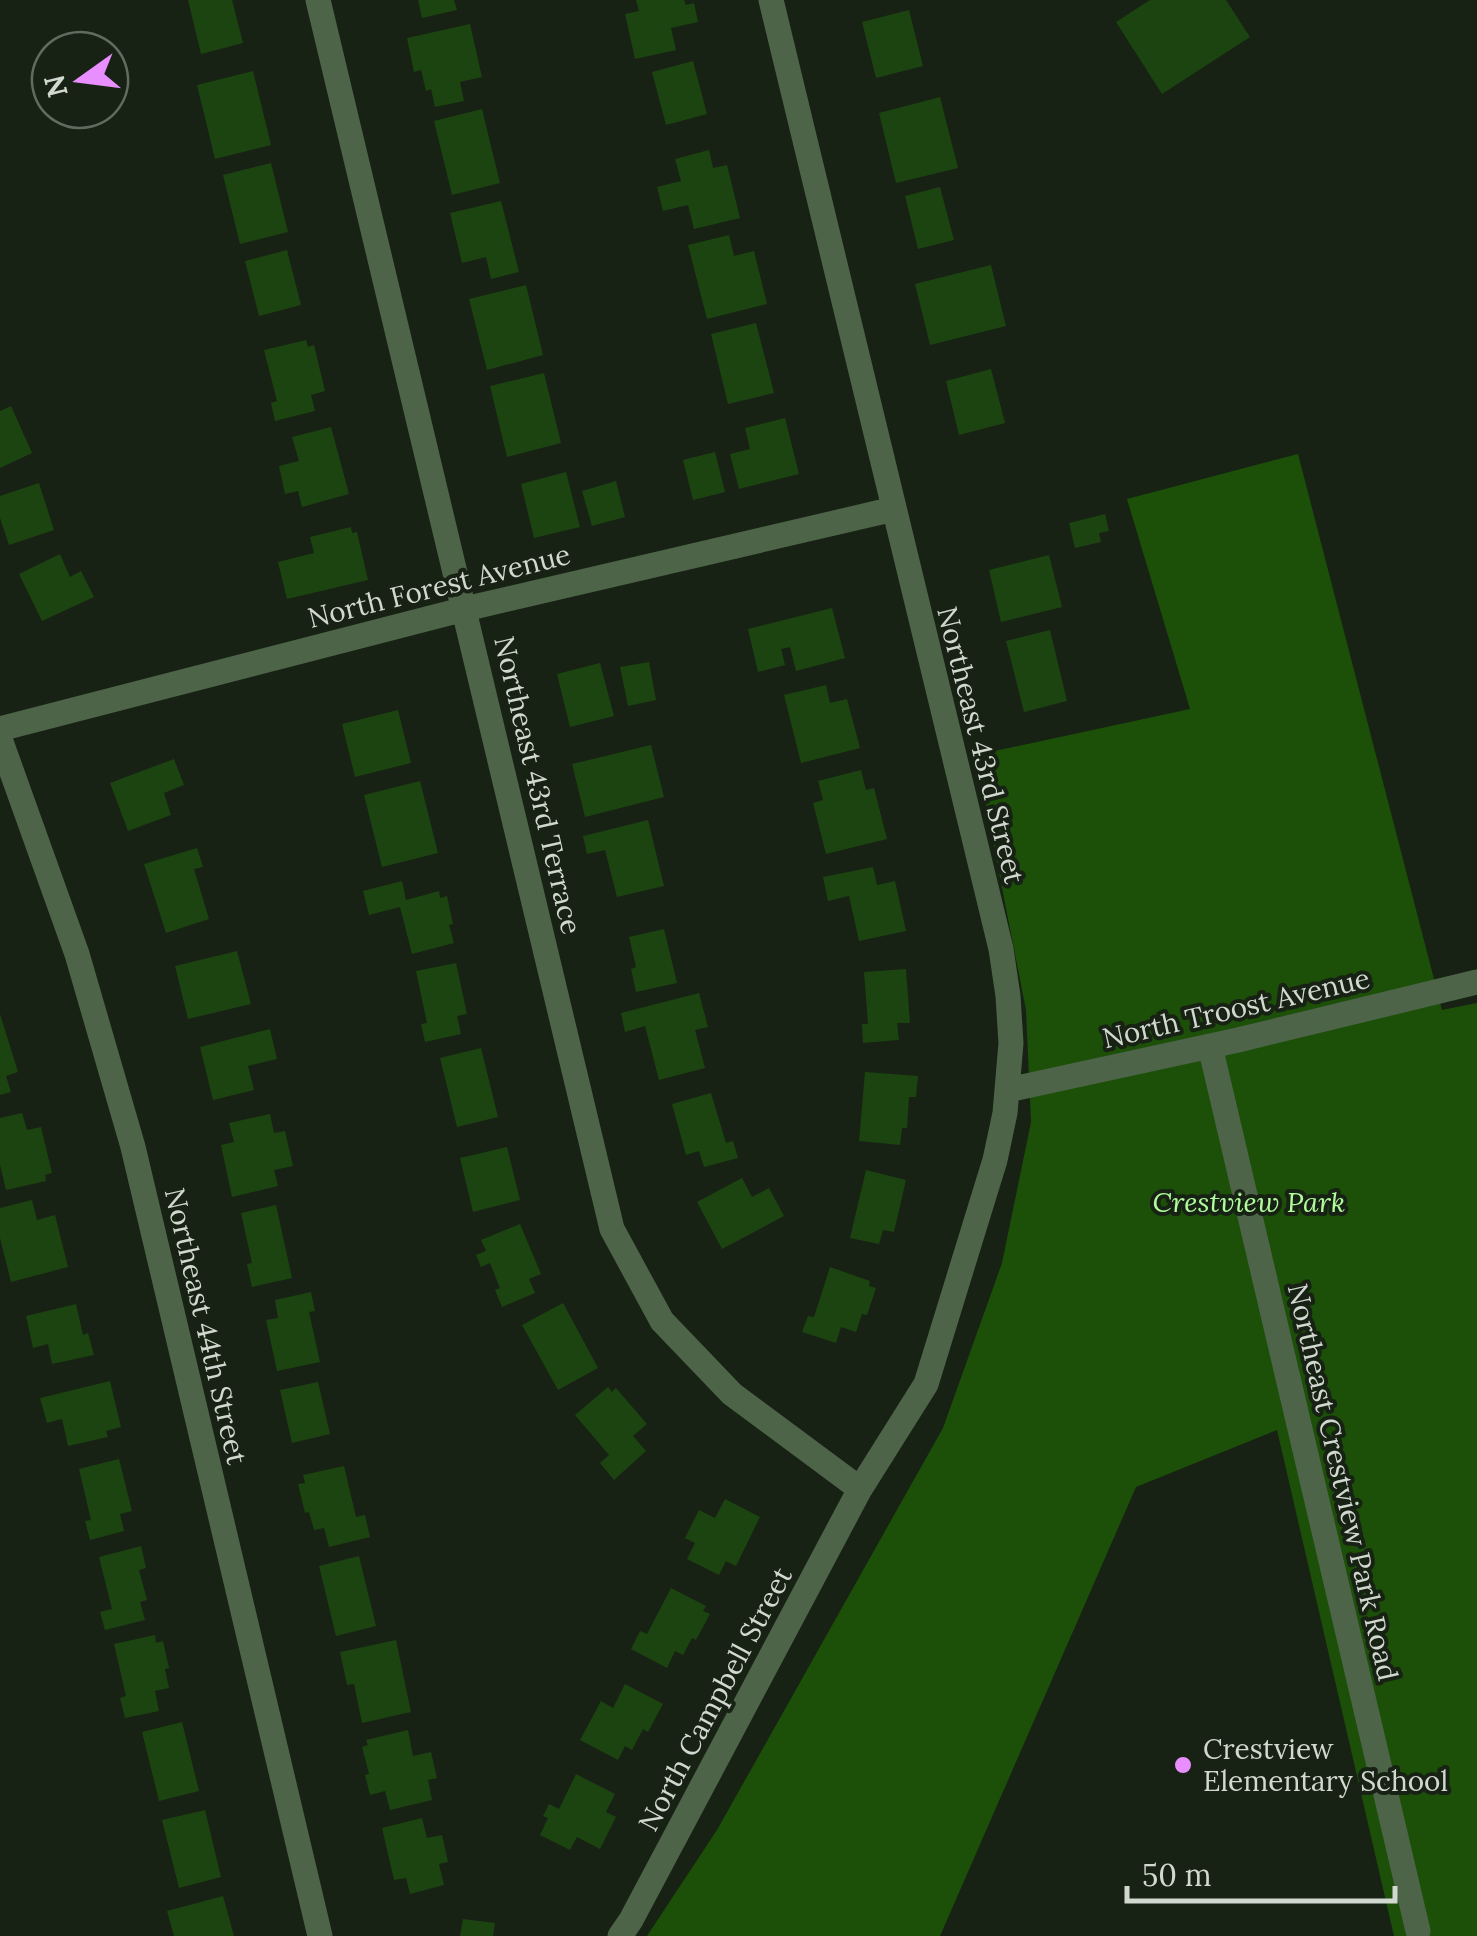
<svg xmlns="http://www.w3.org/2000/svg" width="1477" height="1936" font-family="Lora,serif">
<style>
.green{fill:#1c5009}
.building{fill:#1c4410}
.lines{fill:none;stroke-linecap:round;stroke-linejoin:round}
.minor{stroke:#4d6448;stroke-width:25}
.poi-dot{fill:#e88eff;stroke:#172214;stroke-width:4}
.labels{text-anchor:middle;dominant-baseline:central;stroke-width:8;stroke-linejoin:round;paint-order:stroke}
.street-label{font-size:28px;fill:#d1d8cf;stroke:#172214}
.park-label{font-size:28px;font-style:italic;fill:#b0fb9c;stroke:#172214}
.poi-label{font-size:28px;fill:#d1d8cf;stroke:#172214;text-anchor:start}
</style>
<rect width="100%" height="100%" fill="#172214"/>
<path class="green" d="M1298 454 1442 1010 1477 1003V1936H1394L1277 1430 1136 1487 940 1936H647L717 1830 943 1428 1002 1263 1031 1122 1026 1010 976 755 1190 709 1127 499Z"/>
<path class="building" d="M188 0H232L243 43 201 54Z
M418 0H454L457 10 422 18Z
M636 0H684L686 5 694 3 698 22 671 28 676 50 635 59 625 14 639 11Z
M1150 0H1226L1250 37 1162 94 1116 22Z
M909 10 923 66 876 78 862 22Z
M470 24 482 77 460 82 464 101 435 107 431 89 426 91 421 70 414 72 407 38Z
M693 61 707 114 666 125 652 72Z
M253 71 271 145 215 159 197 85Z
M940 97 958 168 896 183 879 113Z
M482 109 500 183 452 195 434 121Z
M709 150 713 168 727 165 740 218 694 229 688 205 663 211 657 187 681 181 675 159Z
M271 163 288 232 240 244 223 175Z
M940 187 954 240 918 249 905 196Z
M501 201 519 272 491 279 486 257 462 263 450 213Z
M729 235 734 256 754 251 767 304 707 319 688 245Z
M287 250 301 305 259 316 245 261Z
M991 265 1006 326 930 345 915 284Z
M526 285 543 355 487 370 469 299Z
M756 323 774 393 728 404 711 334Z
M306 340 308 347 314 345 325 391 311 395 315 411 275 421 271 403 277 401 264 350Z
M991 369 1005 423 959 435 946 381Z
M544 373 561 443 507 457 490 386Z
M11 406 32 453 0 468V411Z
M785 418 799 474 739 489 730 454 750 449 745 428Z
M331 427 349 494 302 507 298 491 285 494 279 466 299 461 292 437Z
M715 452 725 492 693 500 683 460Z
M566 472 580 527 534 538 521 484Z
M616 481 625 517 592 526 582 491Z
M39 483 54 530 9 545 0 518V496Z
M1105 514 1109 531 1099 533 1101 542 1075 548 1069 523Z
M351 527 352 533 357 532 368 580 287 599 278 562 314 553 310 537Z
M60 554 70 577 81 571 94 597 42 621 19 574Z
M1049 555 1062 607 1001 622 989 570Z
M832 608 845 658 796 671 790 647 781 649 785 665 758 672 748 629Z
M1050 630 1067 701 1024 712 1006 641Z
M649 662 656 700 628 706 620 667Z
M600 663 614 716 570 727 557 674Z
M826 685 830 703 847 699 860 748 801 763 784 695Z
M398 710 411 763 355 777 342 724Z
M651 745 664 797 585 817 572 764Z
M174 759 184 785 164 793 171 815 128 831 110 783Z
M861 770 866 790 874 788 887 839 826 854 813 803 823 800 818 781Z
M420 781 438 853 382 867 364 795Z
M648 820 664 886 617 897 605 850 587 854 583 836Z
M197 848 203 867 194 869 209 919 166 933 144 864Z
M873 867 877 885 895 881 906 931 859 941 849 896 828 901 823 877Z
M402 881 406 900 439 891 440 898 447 896 453 924 449 925 454 943 412 954 400 907 369 915 363 891Z
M664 929 677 983 636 992 631 969 636 967 629 937Z
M237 951 251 1004 188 1019 175 966Z
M456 963 467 1014 457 1016 461 1034 425 1042 421 1024 427 1023 416 971Z
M906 969 910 1023H897L899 1040 863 1043 862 1024H868L864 972Z
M699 993 708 1027 695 1030 705 1068 659 1080 645 1026 625 1032 621 1013Z
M0 1014 18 1072 6 1076 11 1092 0 1095Z
M270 1029 277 1059 248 1066 254 1090 213 1100 200 1047Z
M481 1048 498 1117 457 1127 440 1058Z
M865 1072 918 1076 916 1097H909L907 1128H902L900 1145 859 1141Z
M711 1093 726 1143 733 1141 738 1158 704 1167 699 1151 686 1155 672 1104Z
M22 1113 27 1130 41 1127 52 1173 45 1175 46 1181 6 1190 0 1165V1118Z
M270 1114 274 1133 285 1131 293 1166 274 1170 278 1186 232 1197 221 1145 234 1142 229 1123Z
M507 1147 520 1200 473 1212 460 1158Z
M866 1170 906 1180 894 1232 883 1230 879 1244 850 1238Z
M742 1178 752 1197 769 1188 784 1216 722 1249 697 1202Z
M32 1200 37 1220 55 1215 68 1267 11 1282 0 1238V1208Z
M276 1205 292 1278 252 1287 247 1264 252 1263 241 1213Z
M520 1224 541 1274 529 1279 535 1293 502 1307 495 1290 500 1288 490 1263 481 1267 476 1255 486 1251 481 1240Z
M830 1267 870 1281 869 1286 876 1288 867 1315 862 1314 856 1332 841 1327 836 1343 802 1332 808 1316 814 1317Z
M311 1292 315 1311 309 1312 320 1362 277 1371 266 1320 278 1318 275 1300Z
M563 1303 598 1368 558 1390 522 1325Z
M76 1304 83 1335 88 1333 94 1355 52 1364 48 1344 33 1348 26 1316Z
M110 1381 121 1427 106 1431 108 1437 68 1446 62 1419 47 1423 40 1398Z
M318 1382 330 1434 292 1443 280 1390Z
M608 1387 612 1392 616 1388 647 1424 633 1436 646 1451 614 1480 600 1463 609 1455 575 1415Z
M119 1459 132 1511 120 1514 124 1531 90 1540 85 1521 91 1520 79 1469Z
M344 1466 356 1517 365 1515 370 1537 329 1547 324 1528 314 1530 309 1512 305 1513 298 1484 305 1483 303 1475Z
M725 1499 760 1517 736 1566 726 1561 719 1575 687 1559 695 1543 685 1538 699 1510 715 1518Z
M141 1546 146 1568 139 1570 147 1600 140 1602 145 1620 105 1630 100 1612 112 1609 99 1557Z
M359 1556 376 1626 336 1636 319 1566Z
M671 1588 706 1606 703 1611 710 1614 696 1640 692 1638 683 1655 675 1651 667 1668 631 1649 640 1631 647 1634Z
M155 1635 156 1643 163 1641 169 1668 165 1669 169 1688 155 1691 159 1711 125 1718 120 1698 126 1696 114 1644Z
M396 1640 411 1712 362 1723 354 1684 347 1685 340 1652Z
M625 1684 663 1704 648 1732 643 1729 632 1750 625 1746 618 1760 580 1740 601 1701 613 1708Z
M182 1722 199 1791 159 1801 142 1732Z
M408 1730 413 1756 431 1752 437 1778 428 1780 432 1800 390 1810 385 1791 370 1795 365 1775 369 1774 362 1747 368 1745 366 1740Z
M576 1774 615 1794 606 1812 616 1817 600 1849 577 1837 570 1850 540 1835 548 1818 543 1816 549 1804 559 1809Z
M205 1810 221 1877 179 1888 162 1820Z
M422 1818 427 1838 442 1835 448 1862 439 1864 444 1885 410 1894 406 1878 394 1880 382 1828Z
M223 1896 234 1936H174L167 1911Z
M463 1919 495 1923 493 1936H460Z"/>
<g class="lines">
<path class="minor" d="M318 0 612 1229 662 1321 732 1394 860 1489
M0 729 465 609 894 509
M0 739 77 954 133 1147 320 1936
M1210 1046 1418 1931
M1008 1090 1238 1040 1477 982
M620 1936 631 1920 860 1489 926 1384 995 1160 1005 1113 1011 1043 1008 996 1001 949 771 0"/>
</g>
<circle class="poi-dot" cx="1183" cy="1765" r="10"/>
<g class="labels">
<g class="street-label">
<text transform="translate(439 586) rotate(-14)">North Forest Avenue</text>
<text transform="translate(981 745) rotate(76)">Northeast 43rd Street</text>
<text transform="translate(538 785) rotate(77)">Northeast 43rd Terrace</text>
<text transform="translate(1236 1008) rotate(-13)">North Troost Avenue</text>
<text transform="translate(206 1326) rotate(77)">Northeast 44th Street</text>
<text transform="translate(1343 1482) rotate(77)">Northeast Crestview Park Road</text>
<text transform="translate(715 1699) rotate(-62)">North Campbell Street</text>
</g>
<g class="park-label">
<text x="1249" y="1202">Crestview Park</text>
</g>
<g class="poi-label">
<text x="1203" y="1749">Crestview<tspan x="1203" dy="32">Elementary School</tspan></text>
</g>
</g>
<g transform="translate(80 80) rotate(256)"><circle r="48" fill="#172214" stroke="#616b5f" stroke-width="2.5"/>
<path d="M0-8L18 38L0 25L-18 38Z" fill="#e88eff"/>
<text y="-15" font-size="28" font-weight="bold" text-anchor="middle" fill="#d1d8cf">N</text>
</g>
<path d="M1127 1886v15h268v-15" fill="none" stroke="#d1d8cf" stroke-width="5"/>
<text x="1142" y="1886" font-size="30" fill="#d1d8cf" stroke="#172214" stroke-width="8" paint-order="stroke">50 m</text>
</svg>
